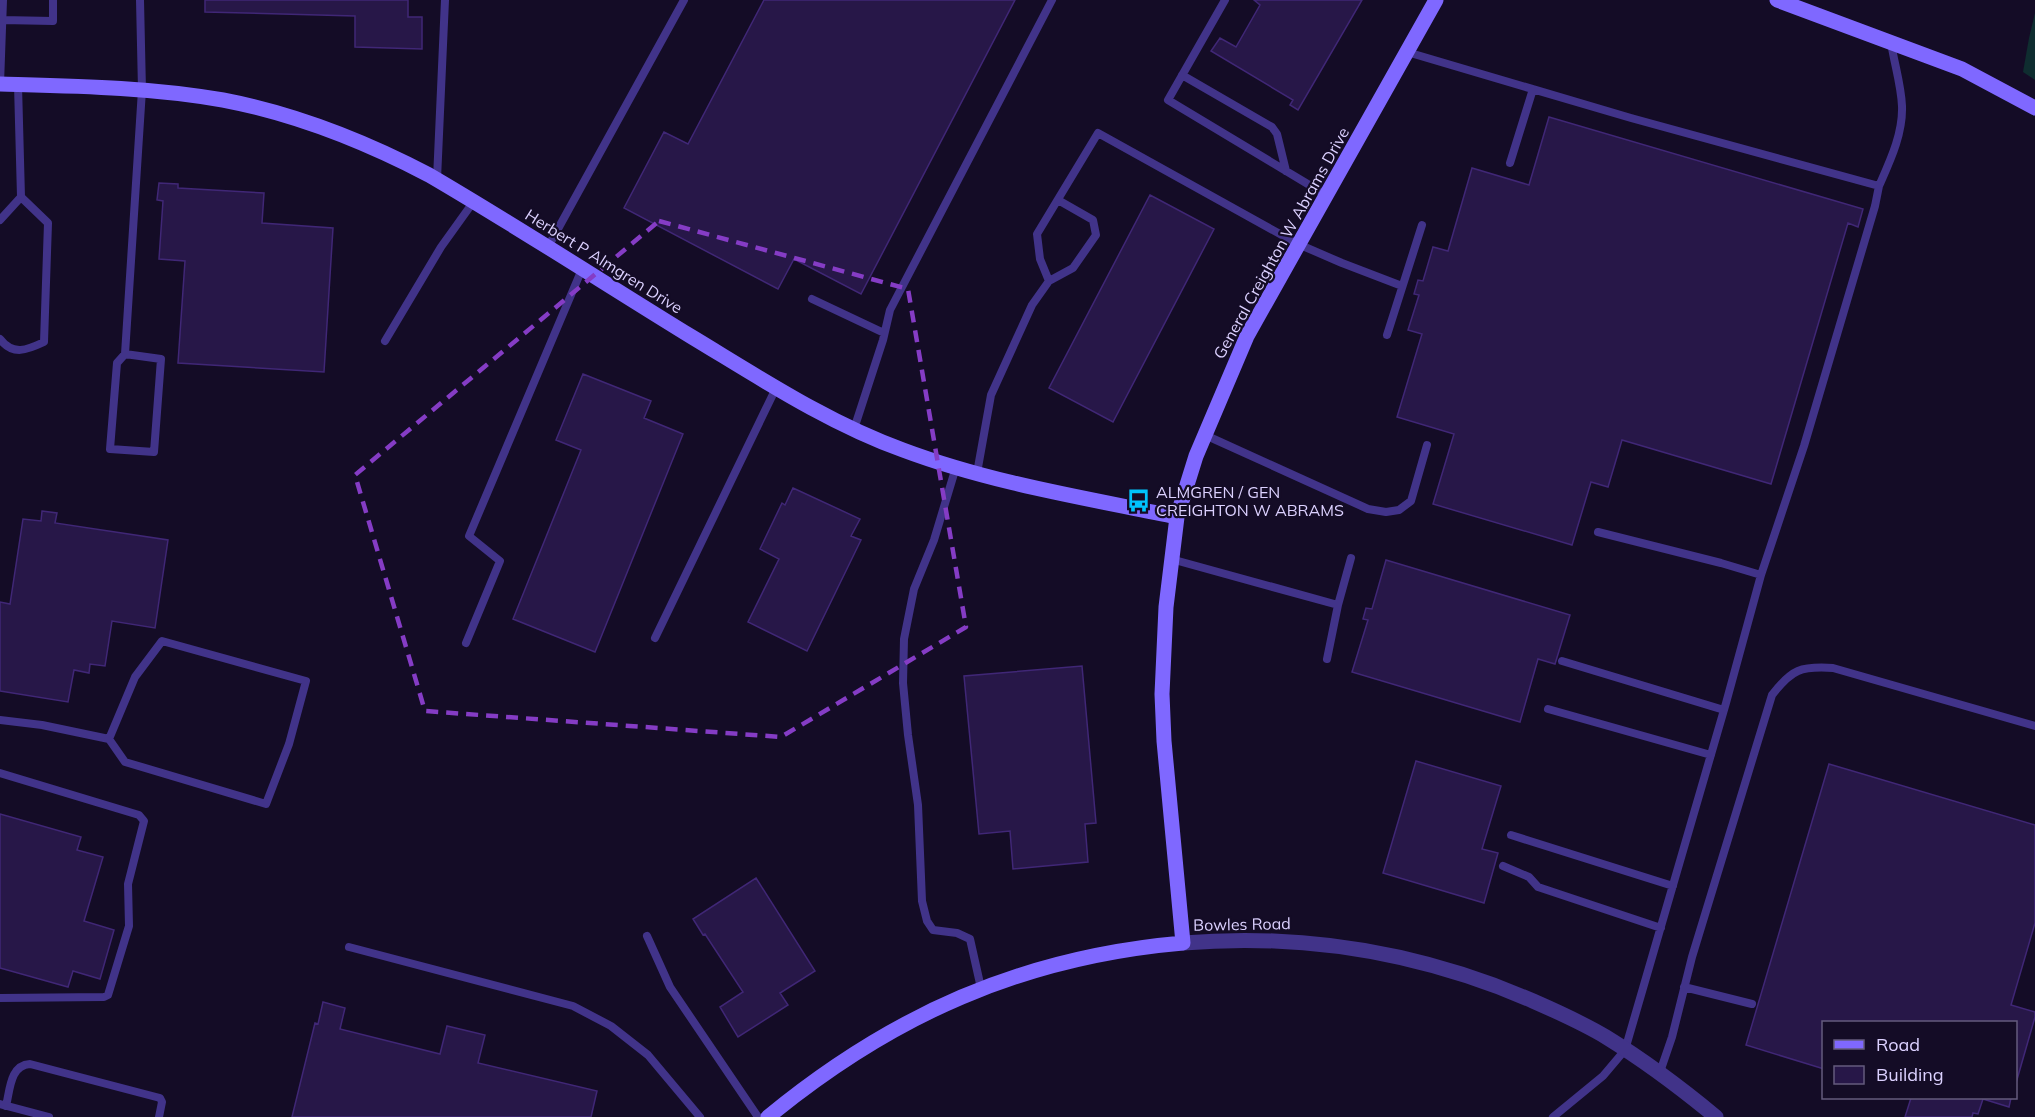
<svg xmlns="http://www.w3.org/2000/svg" width="2035" height="1117" font-family="Mulish,sans-serif">
<style>
.green{fill:#0f2d30}
.building{fill:#271748;stroke:#402776;stroke-width:1.5}
.lines{fill:none;stroke-linecap:round;stroke-linejoin:round}
.lane{stroke:#413389;stroke-width:8}
.street{stroke:#413389;stroke-width:15}
.secondary{stroke:#7f68ff;stroke-width:15}
.marked{fill:none;stroke:#853cc5;stroke-width:4.5;stroke-dasharray:12 8;stroke-linejoin:round}
.labels{text-anchor:middle;dominant-baseline:central;stroke-width:4.5;stroke-linejoin:round;paint-order:stroke}
.street-label{font-size:16px;fill:#dcd1ff;stroke:#140c26}
.poi-label{font-size:16px;fill:#dcd1ff;stroke:#140c26;text-anchor:start}
</style>
<rect width="100%" height="100%" fill="#140c26"/>
<path class="green" d="M2035 13V80L2023 72 2029 38Z"/>
<path class="building" d="M205 0H408V17H422V49L355 47V16L205 12Z
M764 0H1015L861 294 794 259 778 289 624 208 664 132 688 144Z
M1254 0H1362L1298 110 1290 105 1293 100 1211 51 1220 38 1236 47 1260 5Z
M1549 117 1863 209 1858 227 1848 223 1771 484 1622 440 1608 487 1591 482 1572 545 1433 504 1454 434 1397 417 1422 334 1408 330 1419 295 1414 294 1418 280 1423 281 1433 247 1448 251 1472 168 1529 185Z
M159 183 178 184V188L264 193 262 223 333 228 324 372 178 363 185 261 159 259 163 201 157 200Z
M1150 195 1214 229 1113 422 1049 388Z
M583 374 651 401 644 418 683 434 595 652 513 619 581 450 556 440Z
M793 488 860 519 851 536 861 540 807 651 748 622 779 559 760 549 782 503 785 505Z
M42 511 57 513 55 523 168 540 155 628 112 621 105 666 90 664 89 673 74 670 68 702 0 691V602L10 604 23 519 41 521Z
M1386 560 1570 615 1555 664 1538 659 1520 722 1352 672 1368 620 1363 619 1366 608 1372 609Z
M1082 666 1096 823 1085 824 1088 862 1013 869 1010 831 979 834 964 676Z
M1416 761 1501 786 1482 849 1498 853 1484 903 1383 873Z
M1829 764 2035 825V923L2011 1005 2035 1012V1017L2016 1083V1022H1824V1069L1746 1045Z
M0 814 81 837 77 850 103 857 84 921 114 930 100 979 73 971 68 987 0 968Z
M756 878 815 971 780 993 788 1005 738 1037 720 1007 743 992 705 934 703 935 693 919Z
M323 1002 345 1008 340 1029 440 1054 447 1026 485 1035 478 1063 597 1091 591 1117H292L315 1023 318 1024Z
M1911 1098H2011L2009 1107 1983 1099 1978 1114 1973 1113 1972 1117H1905Z"/>
<g class="lines">
<path class="lane" d="M1225 0 1168 100 1326 195
M2 20 53 21V0
M1407 52 1631 118 1879 186C1890 161 1903 134 1902 106 1901 84 1894 63 1891 42
M1182 75 1272 127 1277 134 1286 171
M0 84 3 0
M1510 163 1533 89
M437 179 445 0
M0 220 21 197 18 85
M548 247 684 0
M1049 281 1073 268 1096 235 1093 220 1058 200
M812 299 884 333
M1387 335 1422 225
M0 339C13 356 27 350 44 342L48 223 21 197
M385 341 441 247 474 201
M125 354 161 359 154 452 110 449 117 363 125 354 142 90 140 0
M854 429 883 340 890 310 1052 0
M1205 435 1368 509 1386 512 1399 510 1411 501 1427 445
M956 467 934 540 914 589 904 639 903 683 908 735 918 805 922 901 927 921 933 930 957 933 970 939 981 988
M977 473 991 395 1032 305 1049 281 1040 259 1037 234 1098 133 1298 244 1342 263 1402 286
M1598 532 1721 563 1761 575
M1171 559 1338 605
M655 638 776 388
M466 643 500 561 469 536 582 269
M1327 659 1338 605 1351 558
M1562 661 1724 710
M1548 709 1711 755
M0 720 42 725 109 739 125 762 266 804 289 744 306 681 162 641 135 677 109 739
M0 773 139 815 144 821 128 884 129 926 108 995 104 997 0 998
M1511 835 1673 886
M1503 866 1529 877 1538 887 1661 928
M647 936 670 987 758 1117
M349 947 573 1006 611 1026 648 1055 700 1117
M1684 987 1752 1004
M1660 1072 1672 1037 1692 957 1772 695C1792 669 1801 666 1833 668L2035 726
M0 1104 49 1117
M6 1106C10 1090 10 1065 30 1064L160 1098 162 1102 159 1117
M1553 1117 1603 1076 1625 1050 1726 703 1761 575 1804 446 1875 206 1879 186"/>
<path class="street" d="M1183 943C1303 933 1422 953 1533 1001 1558 1012 1583 1023 1606 1037 1645 1061 1681 1088 1716 1117"/>
<path class="secondary" d="M1777 0 1962 69 2035 108
M0 84C74 86 150 87 223 100 296 114 364 141 429 175 518 227 604 283 692 337 760 378 828 423 903 450 991 483 1085 498 1177 517
M768 1117C892 1015 1022 957 1183 943L1164 741 1162 694 1166 607 1177 517 1196 456 1247 336 1436 0"/>
</g>
<path class="marked" d="M659 221 908 289 966 627 781 737 425 711 355 475Z"/>
<defs>
<symbol id="bus-bare" viewBox="-9 -9 18 18"><path d="M-5-6H5V4H4V6H2V4H-2V6H-4V4H-5ZM-3.5-4V0h7V-4ZM-3.5 1.2v1.5H-2V1.2ZM2 1.2v1.5H3.5V1.2Z" fill="#00c3fc" stroke="#140c26" stroke-width="2.5" paint-order="stroke"/></symbol>
</defs>
<g fill-rule="evenodd">
<use href="#bus-bare" x="1122" y="484" width="33" height="33"/>
</g>
<g class="labels">
<g class="street-label">
<text transform="translate(1281 243) rotate(-61)">General Creighton W Abrams Drive</text>
<text transform="translate(604 261) rotate(32)">Herbert P Almgren Drive</text>
<text transform="translate(1242 924) rotate(-1)">Bowles Road</text>
</g>
<g class="poi-label">
<text x="1156" y="492">ALMGREN / GEN<tspan x="1156" dy="18">CREIGHTON W ABRAMS</tspan></text>
</g>
</g>
<rect x="1822" y="1021" width="195" height="78" fill="#140c26" stroke="#645b7d" stroke-width="1.5"/>
<rect x="1834" y="1040" width="30" height="9" fill="#7f68ff" stroke="#645b7d" stroke-width="1.5"/>
<text x="1876" y="1051" font-size="18" fill="#dcd1ff">Road</text>
<rect x="1834" y="1066" width="30" height="18" fill="#271748" stroke="#645b7d" stroke-width="1.5"/>
<text x="1876" y="1081" font-size="18" fill="#dcd1ff">Building</text>
</svg>
